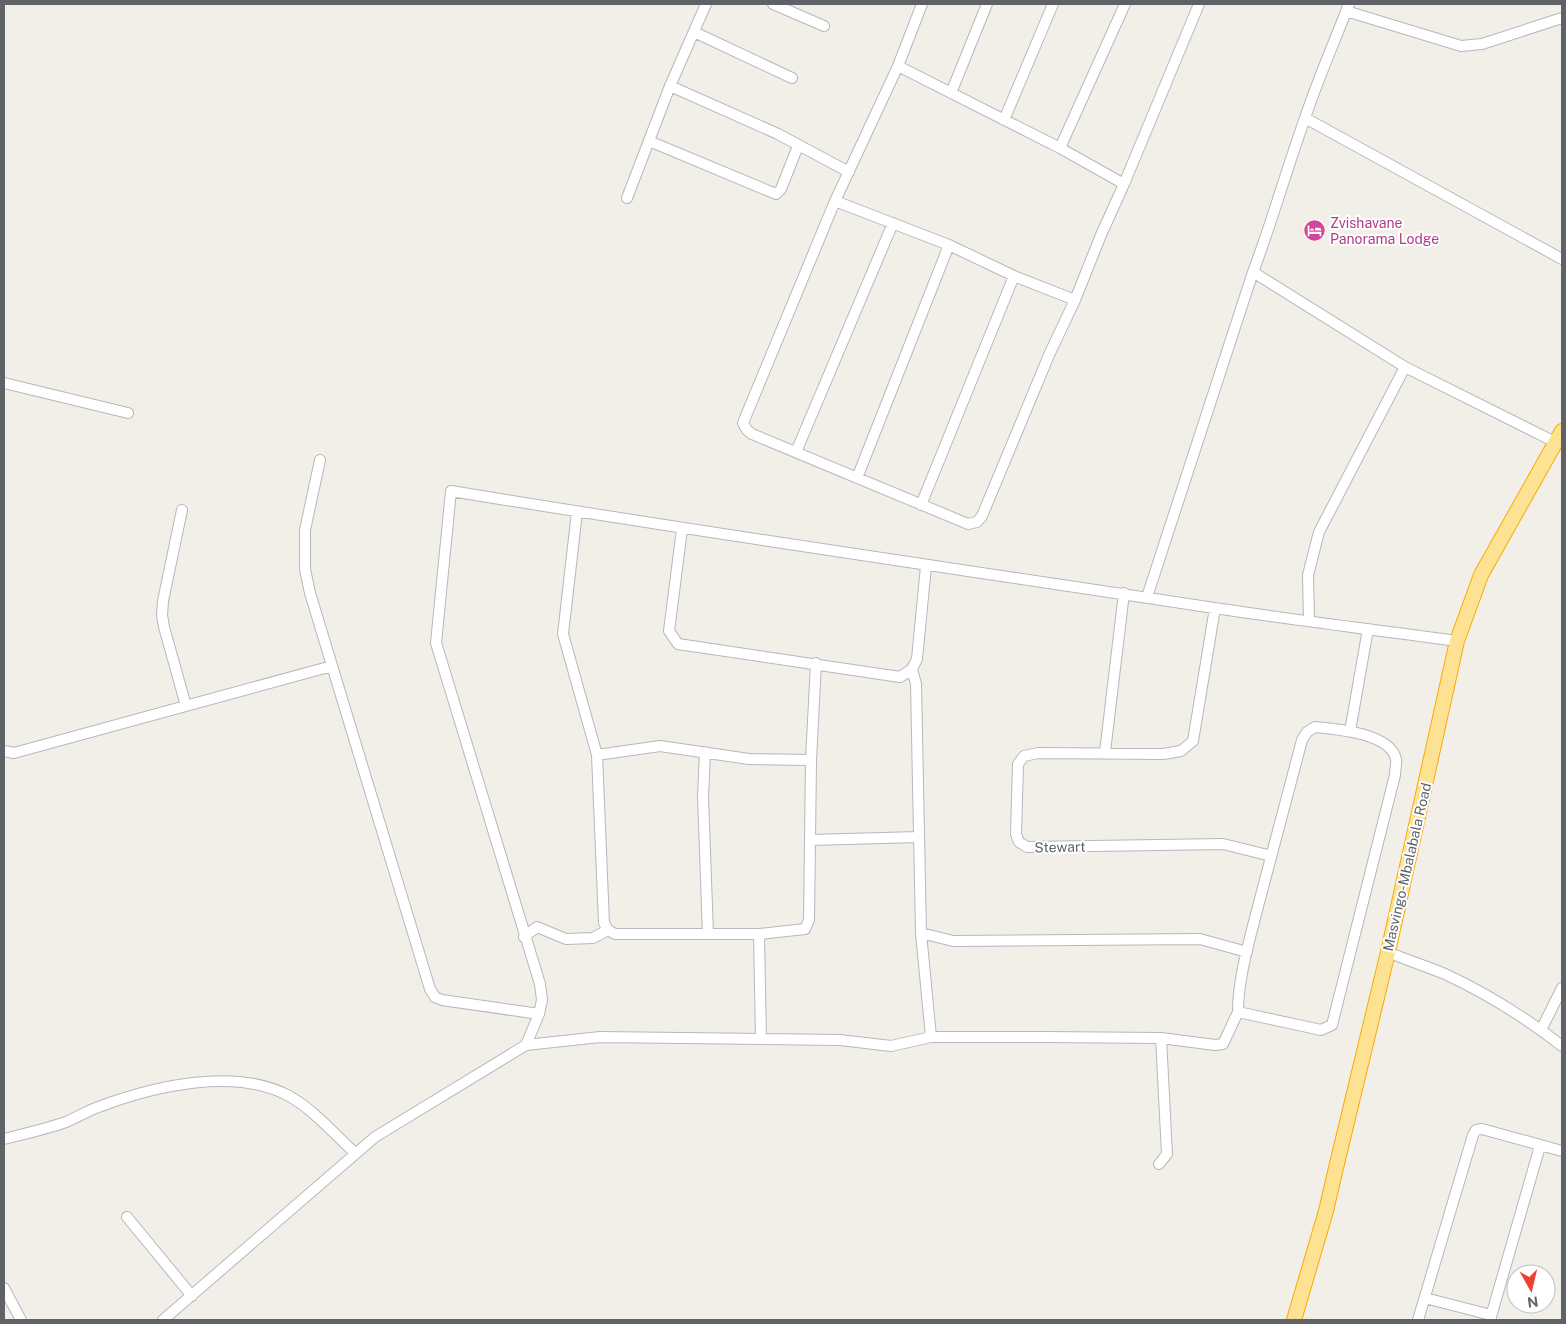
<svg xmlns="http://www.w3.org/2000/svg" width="1566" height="1324" font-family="'Public Sans',sans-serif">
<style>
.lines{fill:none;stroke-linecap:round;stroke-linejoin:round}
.minor-casing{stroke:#b5b8bc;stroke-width:12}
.highway-casing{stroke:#f9ab00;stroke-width:16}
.minor{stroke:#fff;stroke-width:10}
.highway{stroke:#fde293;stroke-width:14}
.labels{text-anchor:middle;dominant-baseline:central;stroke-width:4;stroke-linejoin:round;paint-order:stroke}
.hotel-label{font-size:14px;fill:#b23c85;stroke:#fff;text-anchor:start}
.street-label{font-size:14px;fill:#5f6368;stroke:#fff}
</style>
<rect width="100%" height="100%" fill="#f1efe8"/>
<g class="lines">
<defs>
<path id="minor" d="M773 4 824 26
M922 4 898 66 835 201 743 423 747 430 752 434 968 524 977 522 982 516 1049 355 1075 300 1101 235 1124 184 1199 4
M1346 11 1461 46 1482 44 1562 18
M694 32 792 78
M898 66 1060 148 1124 184
M670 86 778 134 849 172
M951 93 987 4
M1305 118 1562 259
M1004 120 1053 4
M649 141 776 194 781 189 798 146
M1060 148 1125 4
M627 198 670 86 706 4
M835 201 949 245 1014 276 1075 300
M1253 272 1405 367
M4 383 128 413
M796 452 893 223
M320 460 305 530V569L310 593 430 989 435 997 442 1000 539 1014
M857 478 949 245
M921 505 1014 276
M182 510 163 601 162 615 164 627 186 706
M577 512 563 634 597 755 660 746 749 759 811 760
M682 529 669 631 678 644 900 677 912 669 917 659 926 566
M1147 597 1253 272C1272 222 1286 171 1304 121 1317 81 1334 43 1349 4
M1215 608 1193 741 1181 751 1163 754 1038 753 1024 756 1018 764 1016 834 1019 842 1027 847 1223 844 1271 856
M1309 620 1308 575 1319 532 1405 367 1555 442
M912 669 916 684 921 933 931 1037
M1315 727C1336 729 1390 733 1396 759 1397 763 1395 770 1395 775L1332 1025 1321 1030 1238 1012C1238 980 1248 946 1256 914 1271 856 1287 798 1302 740L1307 732Z
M1350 731 1368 629
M4 751 14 753 332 666
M705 752 703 797 708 934
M1105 752 1124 593
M597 755 604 923 608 930 615 934H759L805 929 809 920 811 760 816 663
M810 840 919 837
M921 933 953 941 1200 939 1247 952
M759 934 761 1039
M524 937 537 927 566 939 593 938 608 930
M1388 952C1406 960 1426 966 1445 974 1486 993 1526 1018 1562 1046
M1541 1030 1562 988
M526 1045 600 1037 840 1040 891 1046 931 1037H1045L1161 1038 1215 1045 1223 1044 1238 1012
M4 1139C24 1134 46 1129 66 1122 78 1117 89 1110 101 1106 155 1086 235 1067 289 1096 314 1110 334 1134 355 1153
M1159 1164 1167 1154 1161 1038
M127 1217 192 1296
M4 1288 21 1320
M1425 1298 1491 1315
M163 1320 375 1137 526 1045 539 1014 542 1000 540 984 436 643 451 491C705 533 959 569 1214 608 1295 620 1376 630 1457 641
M1418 1320 1473 1135 1476 1130 1482 1129 1562 1151
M1490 1320 1540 1146"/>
<path id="highway" d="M1294 1320 1326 1211 1335 1172 1388 952 1457 641 1481 575 1562 431"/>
</defs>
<use href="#minor" class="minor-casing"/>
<use href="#highway" class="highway-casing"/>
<use href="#minor" class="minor"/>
<use href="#highway" class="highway"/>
</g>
<defs>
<symbol id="hotel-disc" viewBox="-11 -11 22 22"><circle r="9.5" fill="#d1479c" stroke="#fff"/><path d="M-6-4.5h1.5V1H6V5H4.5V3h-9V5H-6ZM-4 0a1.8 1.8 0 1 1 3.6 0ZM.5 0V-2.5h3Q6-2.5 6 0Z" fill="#fff"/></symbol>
</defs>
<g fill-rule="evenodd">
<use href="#hotel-disc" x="1302" y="218" width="25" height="25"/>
</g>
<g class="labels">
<g class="hotel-label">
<text x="1330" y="223">Zvishavane<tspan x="1330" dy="16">Panorama Lodge</tspan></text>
</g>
<g class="street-label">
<text transform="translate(1060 847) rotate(-1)">Stewart</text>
<text transform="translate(1407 867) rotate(-77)">Masvingo-Mbalabala Road</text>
</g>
</g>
<rect width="1566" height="1324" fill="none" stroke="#5f6368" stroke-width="10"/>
<g transform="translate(1531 1289) rotate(172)"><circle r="24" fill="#ffffff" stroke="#bfc1c3"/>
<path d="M0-4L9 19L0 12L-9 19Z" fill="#ea4335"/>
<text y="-8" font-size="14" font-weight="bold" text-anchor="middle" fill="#5f6368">N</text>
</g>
</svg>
